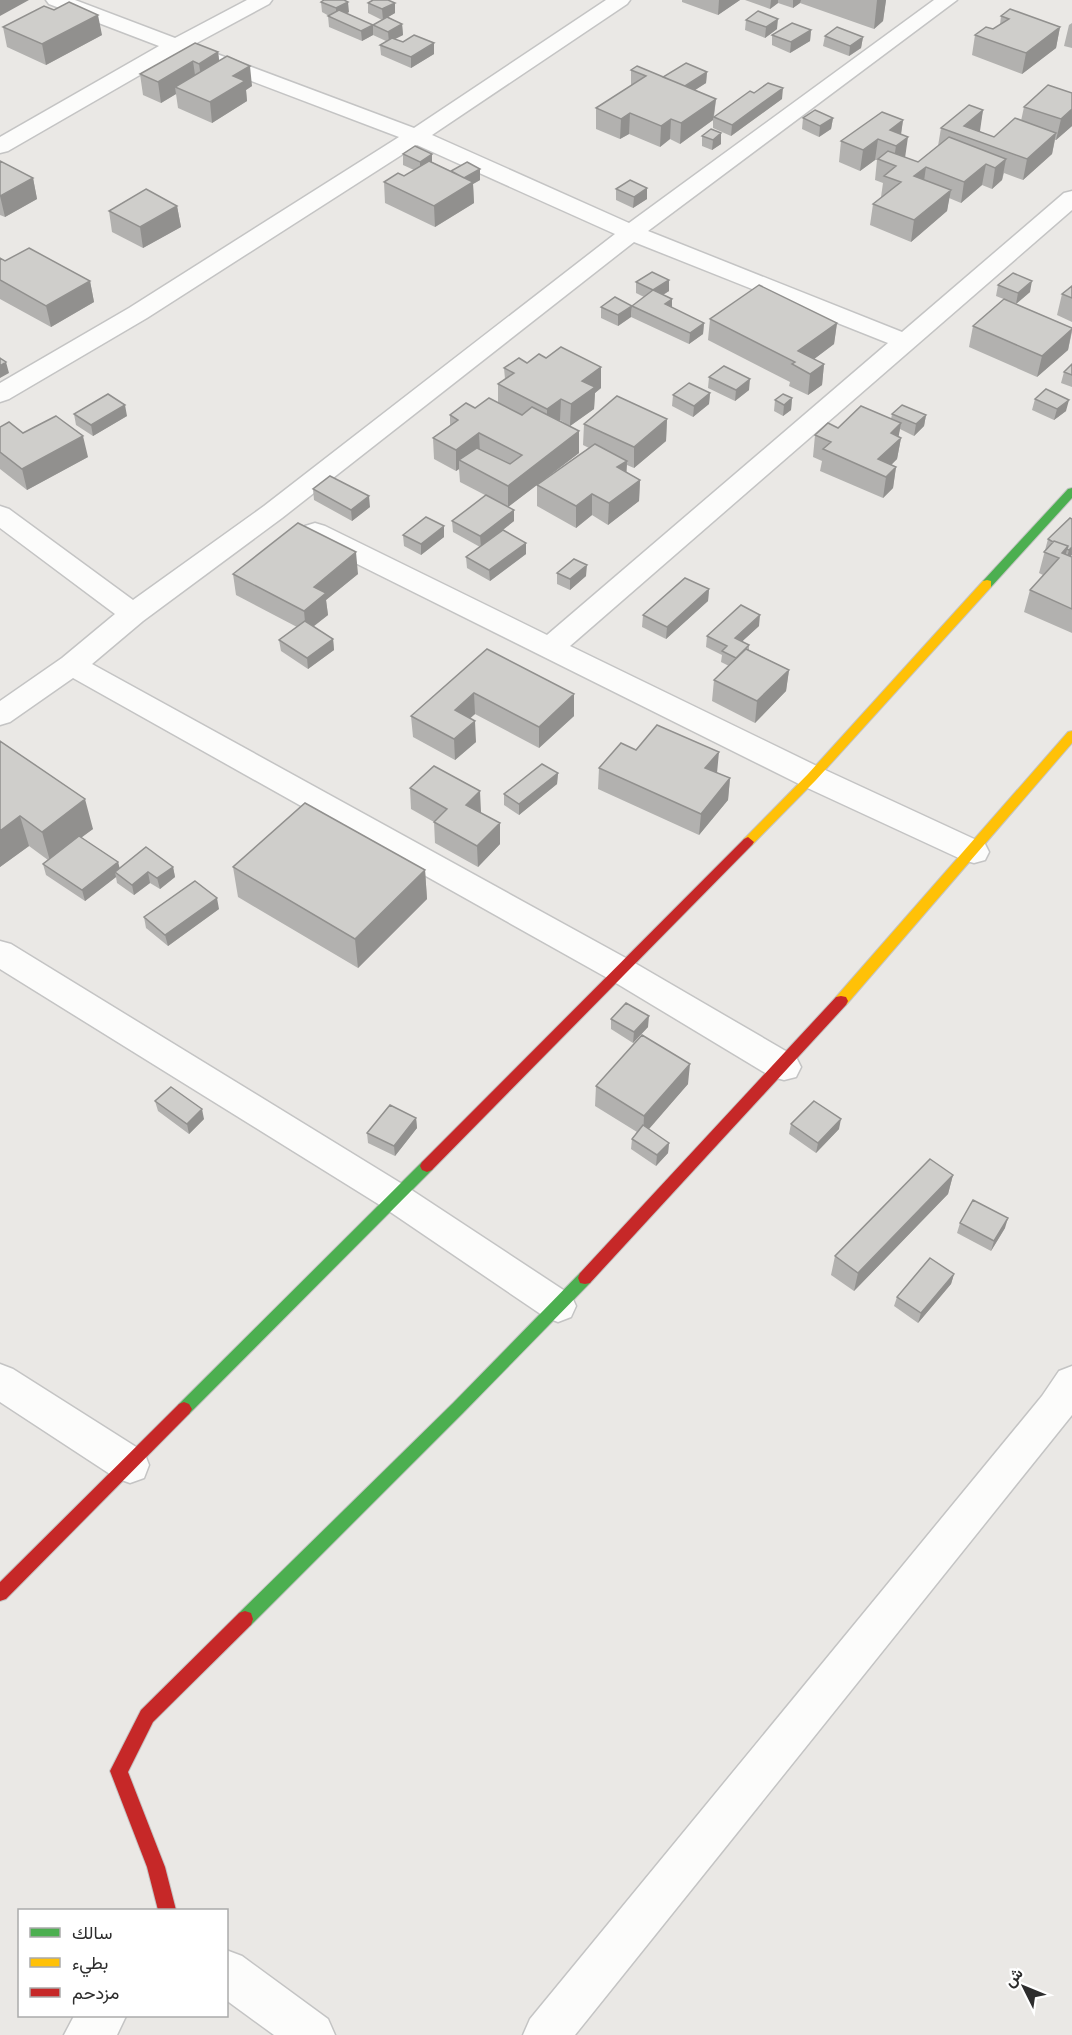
<svg xmlns="http://www.w3.org/2000/svg" width="1072" height="2035" font-family="'IBM Plex Sans',Vazirmatn,sans-serif">
<style>
.lines{fill:none;stroke-linecap:round;stroke-linejoin:round}
.street-casing{stroke:#c4c4c4;stroke-width:3}
.fast-casing{stroke:#c4c4c4;stroke-width:2}
.slow-casing{stroke:#c4c4c4;stroke-width:2}
.jam-casing{stroke:#c4c4c4;stroke-width:2}
.street{fill:#fcfcfb;fill-rule:evenodd}
.fast{fill:#4caf50;fill-rule:evenodd}
.slow{fill:#ffc107;fill-rule:evenodd}
.jam{fill:#c62828;fill-rule:evenodd}
.wall{fill:#b2b1af}
.shaded-wall{fill:#91908e}
.building{fill:#cfcecb;stroke:#91908e;stroke-width:1.5}
</style>
<rect width="100%" height="100%" fill="#eae8e5"/>
<g class="lines">
<defs>
<path id="street" d="M46 0H75L175 38 247 0H272L269 4 193 45 414 128 606 0H630L627 4 432 135 629 223 934 0H957L648 231 902 332 1064 193 1072 191V210L570 646 823 769 985 844 989 852 985 860 974 863 963 860 801 785 305 538 301 532 305 526 315 523 325 526 547 635 888 343 634 242 282 518 143 621 92 664 633 962 796 1057 801 1067 796 1077 784 1080 772 1077 611 980 73 678 10 722 0 725V701L62 658 115 614 0 528V506L9 509 133 600 264 506 615 234 417 145 147 318 9 399 0 402V383L129 308 399 137 178 53 8 151 0 153V137L159 46 49 4Z
M0 941 11 944 407 1187 571 1295 576 1306 571 1317 558 1322 545 1317 383 1207 0 969Z
M0 1364 13 1369 144 1452 149 1465 144 1478 130 1483 116 1478 0 1402Z
M1072 1366V1415L1068 1420 575 2035H523L530 2019 1042 1396 1059 1371Z
M226 1950 242 1956 328 2019 335 2035H274L226 2000Z
M74 2016H126L117 2035H64Z"/>
<path id="fast" d="M1072 488V498L991 587H983V581L1068 489Z
M427 1160 432 1162 434 1166 432 1170 189 1414 184 1416 179 1414 176 1409 179 1404 422 1162Z
M585 1272 590 1273 592 1278 590 1283 463 1413 251 1625 245 1627 239 1625 237 1619 239 1613 453 1403 580 1273Z"/>
<path id="slow" d="M987 580 991 581V587L816 780 752 845H744L742 842 744 839 808 774 983 581Z
M1072 731V743L846 1005H836L834 1001 836 997 1068 732Z"/>
<path id="jam" d="M748 837 754 842 752 845 432 1170 427 1172 422 1170 420 1166 422 1162 744 839Z
M841 996 846 997 848 1001 846 1005 590 1283 585 1284 580 1283 578 1278 580 1273 836 997Z
M184 1402 189 1404 192 1409 189 1414 6 1599 0 1601V1582L179 1404Z
M245 1611 251 1613 253 1619 251 1625 153 1722 128 1772 165 1867 176 1910H158L147 1867 110 1771 141 1710 239 1613Z"/>
</defs>
<use href="#street" class="street-casing"/>
<use href="#fast" class="fast-casing"/>
<use href="#slow" class="slow-casing"/>
<use href="#jam" class="jam-casing"/>
<use href="#street" class="street"/>
<use href="#fast" class="fast"/>
<use href="#slow" class="slow"/>
<use href="#jam" class="jam"/>
</g>
<path class="wall" d="M682 0H740L718 15 682 2Z
M745 0H886L883 21 874 29 800 3 793 8 778 3 770 9Z
M321 2 349 12 346 14 373 35 362 41 329 27 328 16H329L322 12Z
M368 3 395 13 388 17 402 24 403 35 395 39 434 54 411 68 381 55 380 45 386 41 373 35V25L382 20 368 13Z
M1001 16 1060 27 1056 48 1022 74 972 55 975 35 993 29 1000 25Z
M746 20 777 29 765 38 745 30Z
M1072 23V48L1064 46 1069 25Z
M3 27 102 35 46 65 7 47Z
M811 30 810 41 790 53 772 45V35Z
M825 36 863 37 861 48 849 56 823 46Z
M218 52 219 61 252 86 246 90 247 101 212 123 178 108 176 94 161 103 143 95 140 74Z
M631 70 663 77 707 72 706 83 695 90 716 99 714 117 782 99 731 136 713 128V120L680 144 670 139 660 147 629 134 620 139 596 129V108L631 86Z
M1072 93V126L1056 140H1055L1052 154 1023 180 1004 173 1002 180 992 189 982 185 961 203 949 198 947 211 911 242 870 225 873 204 882 197H881L883 183 875 180 877 160H875L860 171 839 162 841 141 903 120 901 134 905 157 918 162 938 146 941 128 983 110 979 131 994 137 1021 121 1024 107Z
M803 118H833L831 129 819 137 802 129Z
M711 129 721 144 712 150 702 146V136Z
M403 154H432V162L451 171 480 180 473 184 474 203 435 227 385 203 384 182 404 176 414 170 403 165Z
M0 161 33 178 37 199 5 217 0 215Z
M616 189 647 199 633 208 616 200Z
M177 206 181 227 143 248 112 232 109 211Z
M0 258 5 261 90 281 94 302 51 327 0 299Z
M636 282 669 291 663 295 672 308 704 323 703 334 689 344 631 317 632 306 644 297 636 293Z
M998 285 1030 292 1016 304 996 296Z
M1072 286V322L1057 315 1062 294Z
M601 307 631 317 618 326 601 318Z
M710 319 837 323 834 344 814 359 824 364 822 385 808 395 789 386 790 382 708 340Z
M973 326 1072 328V332L1068 350 1037 377 969 347Z
M546 358 601 367V388L595 393 594 409 570 426 560 420 559 421 579 453 508 507 460 482 459 469 456 471 434 459 433 438 450 426V415L498 402V384L505 379 504 368Z
M1072 364V387L1061 383 1064 372Z
M709 377 749 390 735 401 708 388Z
M710 393 709 404 693 417 672 406 673 395Z
M792 398 791 410 783 416 774 411 775 400Z
M1035 399 1066 411 1054 420 1032 410Z
M74 414 127 416 93 436 76 425Z
M892 414 926 415 924 426 914 436 900 429 898 436 901 438 897 459 891 465 896 467 893 488 883 498 820 471 822 461 813 457 815 435 838 428 891 419Z
M667 419 666 441 634 468 627 465 626 472 640 480 639 501 608 525 592 515 576 528 537 506V485L589 448 583 445 584 424Z
M0 427 23 433 88 457 27 490 0 469Z
M313 489 370 507 352 521 314 500Z
M1070 518V557H1072V633L1024 612 1030 590 1043 575 1039 573 1048 539Z
M452 521H514L499 533 526 554 490 581 467 568 466 557 480 547 453 532Z
M403 535 444 537 421 555 404 546Z
M557 573 586 576 570 590 557 584Z
M233 574H358L326 600 328 615 313 627 333 639 334 650 308 669 281 651 279 640 297 627 236 595Z
M709 589 708 601 666 639 642 627 643 615Z
M759 626 742 641 749 645V650L789 670 786 691 755 723 712 701 714 680 729 666 721 662 722 655 706 647 707 636Z
M487 649 574 716 539 748 475 714 470 718 476 742 455 760 413 737 411 716Z
M0 741 93 829 81 837 118 862 119 868 173 867 175 877 160 889 150 883 134 895 117 883 116 877 85 901 46 875 43 864 48 860 29 846 0 867Z
M636 750 717 773 730 778 728 800 699 835 598 789 599 768Z
M558 773 557 784 519 815 504 805V794Z
M410 788 481 812 480 813 500 823V844L478 867 435 843 434 822 411 809Z
M233 867 425 870 427 899 358 968 238 897Z
M219 909 168 946 146 928 144 917Z
M611 1019 648 1027 633 1043 611 1029Z
M688 1084 648 1129 669 1143 668 1153 656 1166 631 1149 632 1139 637 1132 595 1106 596 1086Z
M155 1101 204 1119 189 1134 158 1111Z
M416 1118 417 1128 395 1156 368 1143 367 1133Z
M791 1124 839 1129 816 1153 789 1134Z
M953 1175 948 1194 854 1291 831 1275 835 1256Z
M960 1223 1005 1228 991 1251 957 1233Z
M954 1274 951 1284 918 1323 894 1306 897 1297Z"/>
<path class="shaded-wall" d="M0 0H29L0 16Z
M719 0H740L718 15Z
M771 0H778V3L770 9Z
M793 0H801L800 3 793 8Z
M877 0H886L883 21 874 29Z
M348 2 349 12 336 19V8Z
M395 3V13L383 20 382 9Z
M98 15 102 35 46 65 42 44Z
M778 19 777 29 765 38 766 27Z
M402 24 403 35 389 42 388 32Z
M373 25V35L362 41 361 31Z
M1060 27 1056 48 1022 74 1026 53Z
M811 30 810 41 790 53 791 42Z
M863 37 861 48 849 56 850 46Z
M434 43V54L411 68V57Z
M218 52 221 73 202 84 199 64Z
M193 61 196 82 175 87 176 94 161 103 158 82Z
M250 66 252 86 246 90 247 101 212 123 210 102 233 76Z
M707 72 706 83 681 99 682 88Z
M783 88 782 99 731 136 732 125Z
M716 99 713 120 680 144 681 123Z
M1072 109V126L1056 140 1061 119Z
M983 110 980 131 970 139 964 126Z
M630 113 629 134 620 139 621 119Z
M833 118 831 129 819 137 820 126Z
M671 119 670 139 660 147 661 126Z
M903 120 900 141 890 130Z
M721 133V144L712 150 713 140Z
M1056 133 1052 154 1023 180 1027 159Z
M908 137 905 158 893 165 896 146Z
M878 139 875 160 860 171 863 150Z
M432 154V165L420 172V162Z
M1006 159 1002 180 992 189 995 168Z
M986 164 982 185 961 203 964 182Z
M926 167 923 188 914 176Z
M480 169V180L473 184 474 203 435 227 434 206 463 178Z
M33 178 37 199 5 217 0 196Z
M647 188V199L633 208 634 197Z
M951 190 947 211 911 242 914 220Z
M177 206 181 227 143 248 140 227Z
M669 280V291L653 301V290Z
M90 281 94 302 51 327 46 306Z
M1032 281 1030 292 1016 304 1018 293Z
M672 299V310L665 304Z
M632 306 631 317 618 326V315Z
M704 323 703 334 689 344 690 333Z
M837 323 834 344 801 369 798 351Z
M1072 329 1068 350 1037 377 1042 356Z
M6 362 9 373 0 378V366Z
M824 364 822 385 808 395 810 374Z
M601 367V388L595 393 594 409 570 426 571 404 582 381Z
M750 379 749 390 735 401 736 390Z
M710 393 709 404 693 417 694 406Z
M792 398 791 410 783 416 784 405Z
M561 399 560 420 547 430V409Z
M1069 400 1066 411 1054 420 1057 409Z
M125 405 127 416 93 436 91 425Z
M926 415 924 426 914 436 916 424Z
M667 419 666 441 634 468V447Z
M901 423 898 440 901 438 897 459 881 475 878 459 891 433Z
M579 431V453L508 507V486Z
M479 433 480 454 459 460V469L456 471V450Z
M83 436 88 457 27 490 22 469Z
M627 461 626 482 617 467Z
M896 467 893 488 883 498 886 477Z
M640 480 639 501 608 525 609 503Z
M592 494V515L576 528V506Z
M369 496 370 507 352 521 351 510Z
M514 510V521L481 547 480 536Z
M444 526V537L421 555V544Z
M526 543V554L490 581 489 570Z
M1068 546 1062 568V553Z
M1072 547V555L1066 561 1069 550Z
M356 552 358 574 326 600 328 615 306 632 304 611 314 587Z
M587 565 586 576 570 590V579Z
M709 589 708 601 666 639 667 627Z
M760 615 759 626 734 649 735 638Z
M333 639 334 650 308 669 307 658Z
M789 670 786 691 755 723 757 701Z
M474 693 475 714 456 731 455 710Z
M574 694V716L539 748V727Z
M475 721 476 742 455 760 454 739Z
M719 752 717 773 705 768Z
M558 773 557 784 519 815V804Z
M730 778 728 800 699 835 701 814Z
M480 791 481 812 467 826 466 805Z
M85 799 93 829 50 861 42 832Z
M20 816 29 846 0 867V831Z
M500 823V844L478 867 477 846Z
M118 862 121 873 115 872 116 877 85 901 82 890Z
M173 867 175 877 160 889 157 878Z
M425 870 427 899 358 968 355 939Z
M148 872 150 883 134 895 132 885Z
M217 898 219 909 168 946 165 935Z
M649 1016 648 1027 633 1043 634 1032Z
M690 1064 688 1084 643 1136 644 1116Z
M202 1109 204 1119 189 1134 187 1124Z
M416 1118 417 1128 395 1156 394 1146Z
M841 1119 839 1129 816 1153 818 1143Z
M669 1143 668 1153 656 1166 657 1155Z
M953 1175 948 1194 854 1291 858 1273Z
M1008 1218 1005 1228 991 1251 994 1241Z
M954 1274 951 1284 918 1323 921 1313Z"/>
<path class="building" d="M324 0H344L348 2 336 8 321 2Z
M373 0H388L395 3 382 9 368 3Z
M69 2 98 15 42 44 3 27 44 6 54 10Z
M1010 9 1060 27 1026 53 975 35 986 27 993 29 1009 19 1001 16Z
M339 10 373 25 361 31 328 16Z
M758 11 778 19 766 27 746 20Z
M387 17 402 24 388 32 373 25Z
M792 23 811 30 791 42 772 35Z
M837 27 863 37 850 46 825 36Z
M414 35 434 43 411 57 380 45 392 38 403 42Z
M195 43 218 52 199 64 193 61 158 82 140 74Z
M227 56 250 66 233 76 245 81 210 102 175 87Z
M686 63 707 72 685 86 663 77Z
M637 66 716 99 681 123 671 119 661 126 630 113 621 119 596 108 646 76 631 70Z
M768 83 783 88 732 125 714 117 750 91 754 93Z
M1048 85 1072 93V109L1061 119 1024 107Z
M969 105 983 110 964 126 994 137 1015 118 1056 133 1027 159 941 128Z
M815 110 833 118 820 126 803 118Z
M882 112 903 120 890 130 908 137 896 146 878 139 863 150 841 141Z
M711 129 721 133 713 140 702 136Z
M949 137 1006 159 995 168 986 164 964 182 926 167 914 176 951 190 914 220 873 204 901 182 884 176 896 166 878 159 888 151 918 162Z
M415 146 432 154 420 162 403 154Z
M0 161 33 178 0 196Z
M429 161 473 182 434 206 384 182 398 173 404 176Z
M467 162 480 169 464 178 451 171Z
M630 180 647 188 634 197 616 189Z
M146 189 177 206 140 227 109 211Z
M29 248 90 281 46 306 0 280V258L5 261Z
M652 272 669 280 653 290 672 299 665 304 704 323 690 333 632 306 653 290 636 282Z
M1013 273 1032 281 1018 293 998 285Z
M759 285 837 323 798 351 824 364 810 374 792 364 795 362 710 319Z
M1072 286V298L1062 294Z
M615 297 632 306 618 315 601 307Z
M1004 299 1072 328V329L1042 356 973 326Z
M561 347 601 367 582 381 595 387 571 404 561 399 547 409 498 384 514 373 504 368 519 358 527 363 539 354 546 358Z
M0 358 6 362 0 366Z
M1072 364V375L1064 372Z
M724 366 750 379 736 390 709 377Z
M689 383 710 393 694 406 673 395Z
M1046 389 1069 400 1057 409 1035 399Z
M108 394 125 405 91 425 74 414Z
M783 394 792 398 784 405 775 400Z
M617 396 667 419 634 447 584 424Z
M489 398 522 415 532 407 579 431 508 486 459 460 477 448 510 464 522 455 479 433 456 450 433 438 458 420 450 415 466 403 475 408Z
M902 405 926 415 916 424 892 414Z
M861 406 901 423 891 433 901 438 878 459 896 467 886 477 823 449 831 442 815 435 828 423 838 428Z
M56 416 83 436 22 469 0 452V427L9 422 23 433Z
M595 444 627 461 617 467 640 480 609 503 592 494 576 506 537 485Z
M330 476 369 496 351 510 313 489Z
M486 495 514 510 480 536 452 521Z
M426 517 444 526 421 544 403 535Z
M1070 518 1072 519V547L1069 550 1067 549 1068 546 1054 541 1053 542 1048 539Z
M298 523 356 552 314 587 326 593 304 611 233 574Z
M503 530 526 543 489 570 466 557Z
M1054 541 1068 546 1062 553 1072 557V609L1030 590 1059 558 1044 552Z
M574 559 587 565 570 579 557 573Z
M685 578 709 589 667 627 643 615Z
M741 605 760 615 735 638 749 645 736 658 722 651 727 646 707 636Z
M305 621 333 639 307 658 279 640Z
M487 649 574 694 539 727 474 693 455 710 475 721 454 739 411 716Z
M746 649 789 670 757 701 714 680Z
M657 725 719 752 705 768 730 778 701 814 599 768 621 743 636 750Z
M0 741 85 799 42 832 20 816 0 831Z
M542 764 558 773 519 804 504 794Z
M434 766 480 791 466 805 500 823 477 846 434 822 447 809 410 788Z
M305 803 425 870 355 939 233 867Z
M79 836 118 862 82 890 43 864Z
M146 847 173 867 157 878 148 872 132 885 115 872Z
M195 881 217 898 165 935 144 917Z
M626 1003 649 1016 634 1032 611 1019Z
M642 1035 690 1064 644 1116 596 1086Z
M171 1087 202 1109 187 1124 155 1101Z
M814 1101 841 1119 818 1143 791 1124Z
M390 1105 416 1118 394 1146 367 1133Z
M643 1125 669 1143 657 1155 632 1139Z
M930 1159 953 1175 858 1273 835 1256Z
M973 1200 1008 1218 994 1241 960 1223Z
M930 1258 954 1274 921 1313 897 1297Z"/>
<rect x="18" y="1909" width="210" height="108" fill="#ffffff" stroke="#ababab" stroke-width="1.5"/>
<rect x="30" y="1928" width="30" height="9" fill="#4caf50" stroke="#ababab" stroke-width="1.5"/>
<text x="72" y="1939" font-size="18" fill="#2d2d2d">سالك</text>
<rect x="30" y="1958" width="30" height="9" fill="#ffc107" stroke="#ababab" stroke-width="1.5"/>
<text x="72" y="1969" font-size="18" fill="#2d2d2d">بطيء</text>
<rect x="30" y="1988" width="30" height="9" fill="#c62828" stroke="#ababab" stroke-width="1.5"/>
<text x="72" y="1999" font-size="18" fill="#2d2d2d">مزدحم</text>
<g transform="translate(1024 1987) rotate(313)" stroke="#ffffff" stroke-width="4.5" paint-order="stroke">
<path d="M0-4.5L10 22L0 15L-10 22Z" fill="#2d2d2d"/>
<text y="-9" font-size="16" font-weight="bold" text-anchor="middle" fill="#2d2d2d">ش</text>
</g>
</svg>
